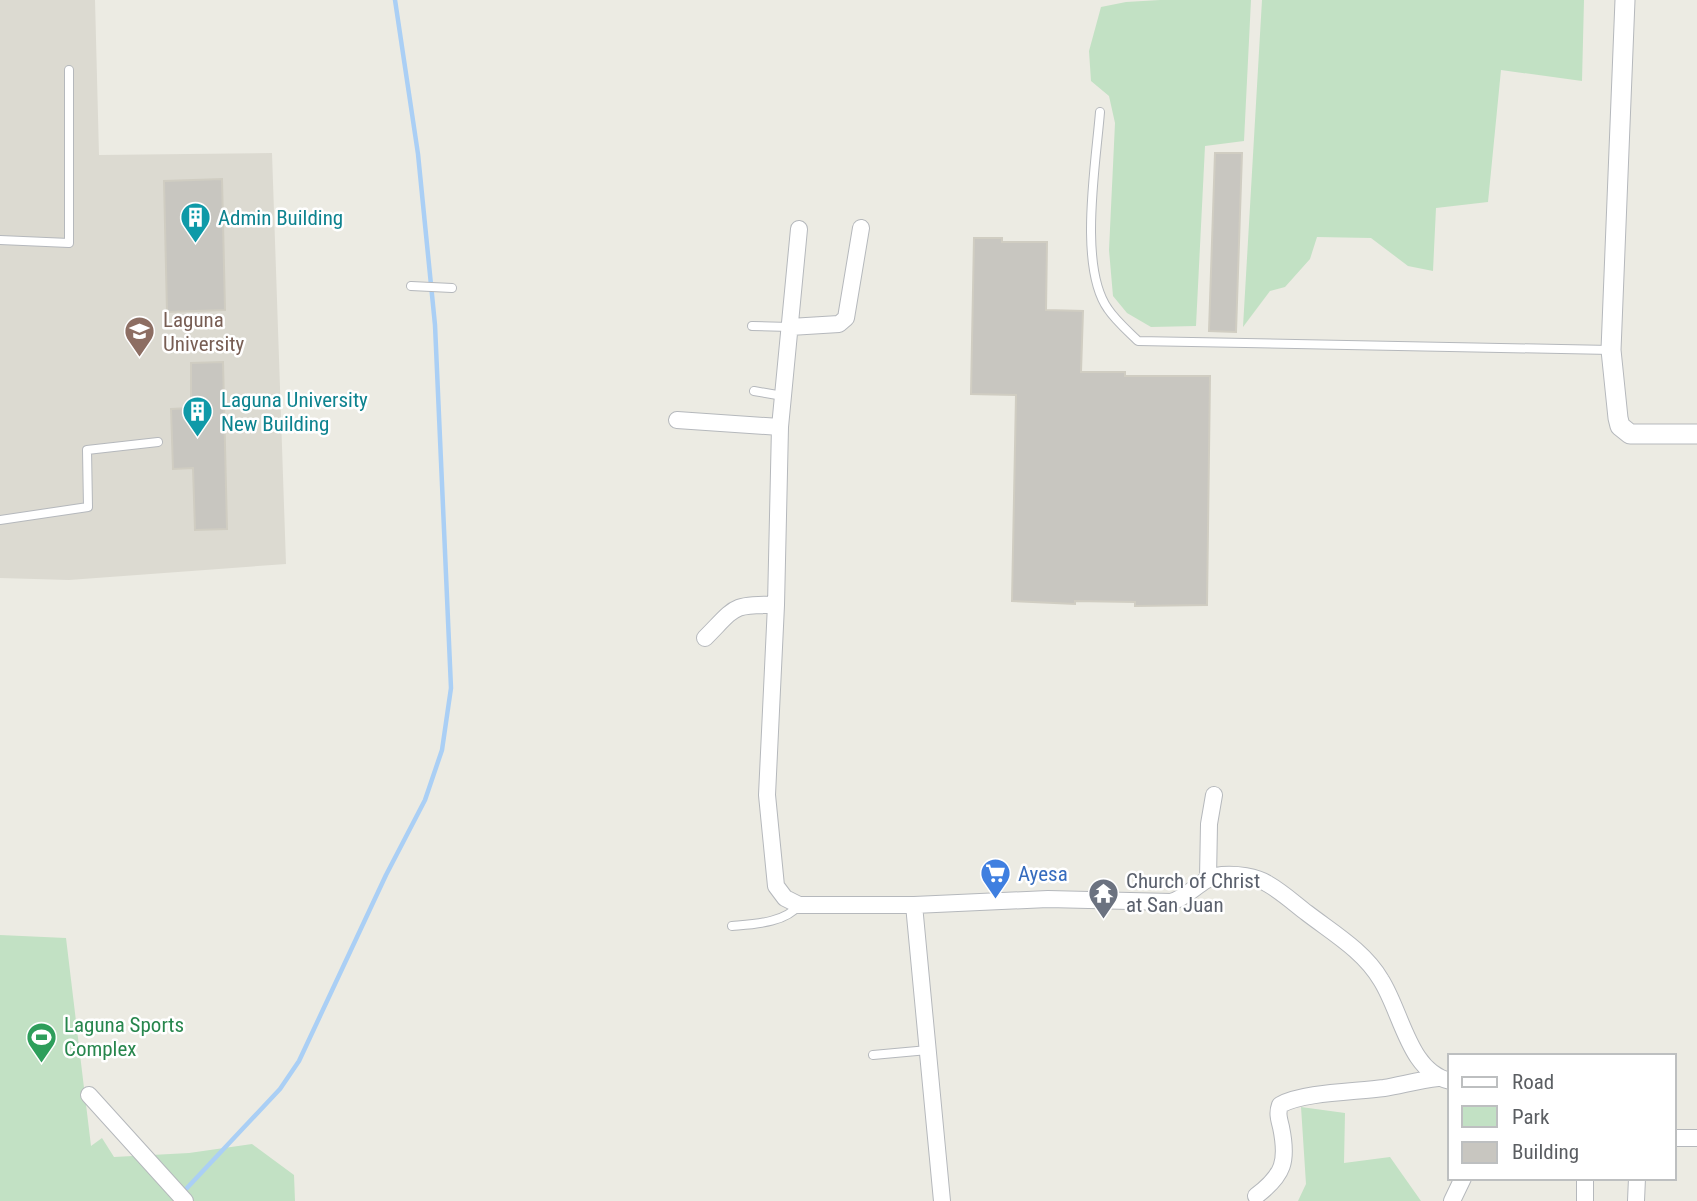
<svg xmlns="http://www.w3.org/2000/svg" width="1697" height="1201" font-family="'Roboto Condensed',sans-serif">
<style>
.education{fill:#dcdad1}
.green{fill:#c2e1c4}
.lines{fill:none;stroke-linecap:round;stroke-linejoin:round}
.stream{stroke:#aacff5;stroke-width:4.5}
.building{fill:#c8c6c0;stroke:#d0cdc2;stroke-width:2}
.service-casing{stroke:#b5b8bc;stroke-width:10}
.minor-casing{stroke:#b5b8bc;stroke-width:18}
.tertiary-casing{stroke:#b5b8bc;stroke-width:21}
.service{stroke:#fff;stroke-width:8}
.minor{stroke:#fff;stroke-width:16}
.tertiary{stroke:#fff;stroke-width:19}
.labels{text-anchor:middle;dominant-baseline:central;stroke-width:5;stroke-linejoin:round;paint-order:stroke}
.culture-label{font-size:21px;fill:#0d838f;stroke:#fff;text-anchor:start}
.education-label{font-size:21px;fill:#785e54;stroke:#fff;text-anchor:start}
.shop-label{font-size:21px;fill:#366cbe;stroke:#fff;text-anchor:start}
.worship-label{font-size:21px;fill:#5b616d;stroke:#fff;text-anchor:start}
.leisure-label{font-size:21px;fill:#27864d;stroke:#fff;text-anchor:start}
</style>
<rect width="100%" height="100%" fill="#ecebe3"/>
<path class="education" d="M0 0H95L99 155 272 153 286 564 69 580 0 578Z"/>
<path class="green" d="M1160 0H1251L1244 141 1205 146 1196 326 1151 327 1127 313 1113 296 1109 250 1115 123 1109 96 1091 81 1089 51 1101 7 1126 2Z
M1262 0H1584L1582 81 1501 70 1488 202 1436 208 1433 271 1408 266 1371 238 1317 237 1310 259 1285 287 1270 291 1243 327Z
M0 935 66 938 91 1146 102 1138 114 1157 189 1153 252 1144 294 1175 295 1201H0Z
M1301 1107 1345 1113 1344 1163 1390 1157 1421 1201H1298L1306 1184Z"/>
<g class="lines">
<path class="stream" d="M187 1188 280 1089 299 1061 386 875 425 800 442 750 451 688 435 325 418 154 395 0"/>
</g>
<path class="building" d="M1215 153H1242L1236 332 1209 331Z
M222 179 225 310 167 312 164 181Z
M974 238H1002V242H1047L1046 310 1083 311 1081 372H1125V376H1210L1207 605 1135 606V602L1075 601V604L1012 601 1016 395 971 394Z
M223 362 227 529 195 530 193 468 173 469 171 409 191 408V363Z"/>
<g class="lines">
<defs>
<path id="service" d="M1100 112C1096 163 1078 267 1108 309 1116 321 1128 331 1138 341L1611 350
M0 240 69 243V70
M411 286 452 288
M752 326 790 327
M754 391 783 396
M0 520 88 507 87 450 158 442
M732 926C754 924 785 923 799 905
M873 1055 928 1050"/>
<path id="minor" d="M799 229 780 427 776 605 767 795 776 886 785 898 799 905H914
M790 327 839 324 846 318 861 228
M677 420 780 427
M705 638C736 607 731 604 776 605
M1208 878 1209 824 1214 795
M89 1095 185 1201
M1674 1138H1697
M1585 1178V1201
M1256 1196C1284 1175 1288 1161 1281 1127 1279 1119 1277 1113 1280 1105 1303 1092 1356 1092 1384 1088 1402 1085 1419 1080 1438 1078
M942 1201 914 905 1048 899 1171 902C1191 896 1201 877 1222 875 1236 874 1256 876 1268 884 1282 892 1294 903 1307 913 1333 933 1364 951 1381 980 1402 1013 1409 1072 1450 1081
M1452 1201 1463 1178
M1636 1201 1637 1178"/>
<path id="tertiary" d="M1625 0 1611 350 1618 418 1620 426 1630 434H1697"/>
</defs>
<use href="#service" class="service-casing"/>
<use href="#minor" class="minor-casing"/>
<use href="#tertiary" class="tertiary-casing"/>
<use href="#service" class="service"/>
<use href="#minor" class="minor"/>
<use href="#tertiary" class="tertiary"/>
</g>
<defs>
<symbol id="building-pin" viewBox="-11 -11 22 30"><path d="M0 17L-7.5 6A9.5 9.5 0 1 1 7.5 6Z" fill="#0f9aa8" stroke="#fff"/><path d="M-4-6H4V6H1V3H-1V6H-4ZM-2.5-4.3h1.7v1.8h-1.7ZM.8-4.3h1.7v1.8H.8ZM-2.5-1h1.7V.8h-1.7ZM.8-1h1.7V.8H.8Z" fill="#fff"/></symbol>
<symbol id="university-pin" viewBox="-11 -11 22 30"><path d="M0 17L-7.5 6A9.5 9.5 0 1 1 7.5 6Z" fill="#8d6e63" stroke="#fff"/><path d="M0-5L7-2L0 1L-7-2ZM-4 1L0 2.5L4 1V4Q0 6-4 4Z" fill="#fff"/></symbol>
<symbol id="supermarket-pin" viewBox="-11 -11 22 30"><path d="M0 17L-7.5 6A9.5 9.5 0 1 1 7.5 6Z" fill="#3f7fe0" stroke="#fff"/><path d="M-6-5.5h2.5l.6 2H6L4.5 2H-2.5L-4.4-4H-6ZM-1.5 3.2a1.3 1.3 0 1 0 .1 0ZM3 3.2a1.3 1.3 0 1 0 .1 0Z" fill="#fff"/></symbol>
<symbol id="temple-pin" viewBox="-11 -11 22 30"><path d="M0 17L-7.5 6A9.5 9.5 0 1 1 7.5 6Z" fill="#6b7280" stroke="#fff"/><path d="M0-6L5-2H3V0L6.5 2.5H4V6H1.5V3h-3V6H-4V2.5H-6.5L-3 0V-2H-5Z" fill="#fff"/></symbol>
<symbol id="stadium-pin" viewBox="-11 -11 22 30"><path d="M0 17L-7.5 6A9.5 9.5 0 1 1 7.5 6Z" fill="#2e9e5b" stroke="#fff"/><path d="M0-5a6.5 5 0 1 0 0 10a6.5 5 0 1 0 0-10ZM-3.5-1.8h7v3.6h-7Z" fill="#fff"/></symbol>
</defs>
<g fill-rule="evenodd">
<use href="#building-pin" x="178" y="200" width="35" height="47"/>
<use href="#university-pin" x="122" y="314" width="35" height="47"/>
<use href="#building-pin" x="180" y="394" width="35" height="47"/>
<use href="#supermarket-pin" x="978" y="856" width="35" height="47"/>
<use href="#temple-pin" x="1086" y="876" width="35" height="47"/>
<use href="#stadium-pin" x="24" y="1020" width="35" height="47"/>
</g>
<g class="labels">
<g class="culture-label">
<text x="218" y="218">Admin Building</text>
<text x="221" y="400">Laguna University<tspan x="221" dy="24">New Building</tspan></text>
</g>
<g class="education-label">
<text x="163" y="320">Laguna<tspan x="163" dy="24">University</tspan></text>
</g>
<g class="shop-label">
<text x="1018" y="874">Ayesa</text>
</g>
<g class="worship-label">
<text x="1126" y="881">Church of Christ<tspan x="1126" dy="24">at San Juan</tspan></text>
</g>
<g class="leisure-label">
<text x="64" y="1025">Laguna Sports<tspan x="64" dy="24">Complex</tspan></text>
</g>
</g>
<rect x="1448" y="1054" width="228" height="126" fill="#ffffff" stroke="#bdbfc0" stroke-width="2"/>
<rect x="1462" y="1077" width="35" height="10" fill="#ffffff" stroke="#bdbfc0" stroke-width="2"/>
<text x="1512" y="1089" font-size="21" fill="#5b5e62">Road</text>
<rect x="1462" y="1106" width="35" height="21" fill="#c2e1c4" stroke="#bdbfc0" stroke-width="2"/>
<text x="1512" y="1124" font-size="21" fill="#5b5e62">Park</text>
<rect x="1462" y="1142" width="35" height="21" fill="#c8c6c0" stroke="#bdbfc0" stroke-width="2"/>
<text x="1512" y="1159" font-size="21" fill="#5b5e62">Building</text>
</svg>
